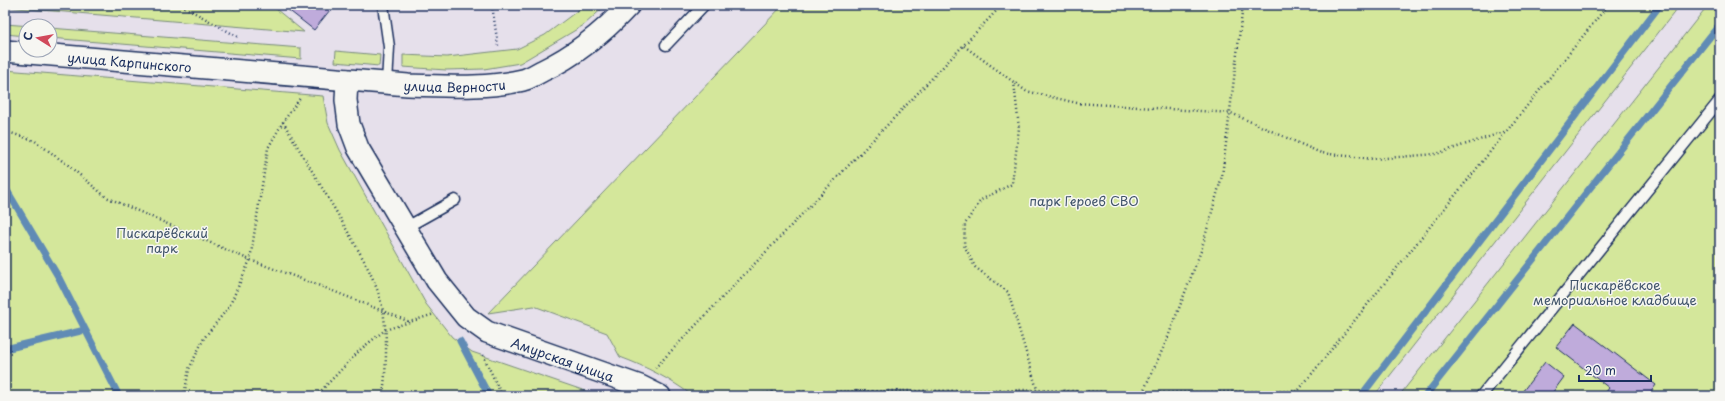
<svg xmlns="http://www.w3.org/2000/svg" width="1725" height="401" font-family="'Playpen Sans',sans-serif">
<style>
.green{fill:#d4e79b;stroke:#788b7c}
.lines{fill:none;stroke-linecap:round;stroke-linejoin:round}
.stream{stroke:#618bb5;stroke-width:7}
.building{fill:#bfabdb;stroke:#1b2f5e}
.service-casing{stroke:#1b2f5e;stroke-width:13}
.minor-casing{stroke:#1b2f5e;stroke-width:24}
.path{stroke:#1b2f5e;stroke-width:2.5;stroke-dasharray:1 3;stroke-linecap:butt}
.service{stroke:#f6f6f2;stroke-width:10}
.minor{stroke:#f6f6f2;stroke-width:21}
.labels{text-anchor:middle;dominant-baseline:central;stroke-width:3;stroke-linejoin:round;paint-order:stroke}
.street-label{font-size:13px;fill:#1b2f5e;stroke:#f6f6f2}
.park-label{font-size:13px;fill:#40546a;stroke:#f6f6f2}
</style>
<rect width="100%" height="100%" fill="#e6e0eb"/>
<filter id="ink" filterUnits="userSpaceOnUse"><feTurbulence type="fractalNoise" baseFrequency=".025" numOctaves="2"/><feDisplacementMap in="SourceGraphic" scale="8" xChannelSelector="R" yChannelSelector="G"/><feConvolveMatrix kernelMatrix="1 2 1 2 8 2 1 2 1" color-interpolation-filters="sRGB"/></filter>
<g filter="url(#ink)">
<path class="green" d="M5 5H271L304 32 5 7Z
M585 5H606L584 25 520 63 484 69 446 70 403 67V55L447 57 517 49 545 35Z
M783 5H1680L1374 396H693C670 379 647 367 620 357L607 333 534 306 488 313Z
M1708 5H1720V396H1399Z
M5 24 31 26H26V36L5 34Z
M50 28 301 48V59L50 38Z
M336 51 380 55 379 66 335 62Z
M5 70 323 96 328 123 340 150 426 304 452 337 472 352 600 396H5Z"/>
<g class="lines">
<path class="stream" d="M5 187 59 278 119 396
M460 341 489 396
M5 349 85 330
M1361 396 1660 5
M1425 396 1720 24"/>
</g>
<path class="building" d="M282 5H334L314 30Z
M1575 323 1656 385 1648 396H1603L1609 388 1556 347Z
M1545 362 1564 377 1550 396H1519Z"/>
<g class="lines">
<defs>
<path id="service" d="M383 5 389 47 387 83
M666 45 704 5
M405 228 455 200
M1481 396 1720 100"/>
<g id="minor">
<path id="s1" d="M5 51 408 85C446 86 486 89 523 80 530 78 536 74 542 71 576 55 604 32 629 5"/>
<path id="s2" d="M347 80 346 100 349 124 358 148 437 281 466 317 487 332 640 386 660 396"/>
</g>
</defs>
<use href="#service" class="service-casing"/>
<use href="#minor" class="minor-casing"/>
<path class="path" d="M175 5 182 6
M181 5 240 38
M492 5 498 46
M964 46 1026 91 1077 103 1231 113 1321 153 1373 159 1436 154 1507 131
M1014 82 1019 128 1012 184 981 200 965 224 964 245 975 267 1008 292 1039 396
M283 122C302 154 321 186 340 218 356 247 377 278 383 311 388 339 386 368 383 396
M5 131 35 141 68 165 106 197 250 260 323 287 410 322
M483 355 502 396
M655 368 1002 5
M184 396 189 369 204 338 229 307 250 260 268 148 283 122 300 98
M316 396 361 349 385 330 434 314
M752 396 773 392 1036 390 1143 393 1298 391
M1141 396 1166 342 1201 251 1222 176 1243 5
M1294 396 1608 5"/>
<use href="#service" class="service"/>
<use href="#minor" class="minor"/>
</g>
</g>
<g class="labels">
<g class="street-label">
<text stroke="none"><textPath href="#s1" startOffset="125">улица Карпинского</textPath></text>
<text stroke="none"><textPath href="#s1" startOffset="451">улица Верности</textPath></text>
<text stroke="none"><textPath href="#s2" startOffset="377">Амурская улица</textPath></text>
</g>
<g class="park-label">
<text x="1084" y="200">парк Героев СВО</text>
<text x="162" y="232">Пискарёвский<tspan x="162" dy="15">парк</tspan></text>
<text x="1615" y="284">Пискарёвское<tspan x="1615" dy="15">мемориальное кладбище</tspan></text>
</g>
</g>
<rect width="1725" height="401" fill="none" stroke="#f6f6f2" stroke-width="20"/>
<rect x="10" y="10" width="1705" height="381" fill="none" stroke="#1b2f5e" stroke-width="1.5" filter="url(#ink)"/>
<g transform="translate(38 38) rotate(281)"><circle r="19" fill="#f6f6f2" stroke="#9ea6b7"/>
<path d="M0-3L7 15L0 10L-7 15Z" fill="#d1495b"/>
<text y="-6" font-size="11" font-weight="bold" text-anchor="middle" fill="#1b2f5e">С</text>
</g>
<path d="M1579 375v6h72v-6" fill="none" stroke="#1b2f5e" stroke-width="2"/>
<text x="1585" y="375" font-size="12" fill="#1b2f5e" stroke="#f6f6f2" stroke-width="3" paint-order="stroke">20 m</text>
</svg>
